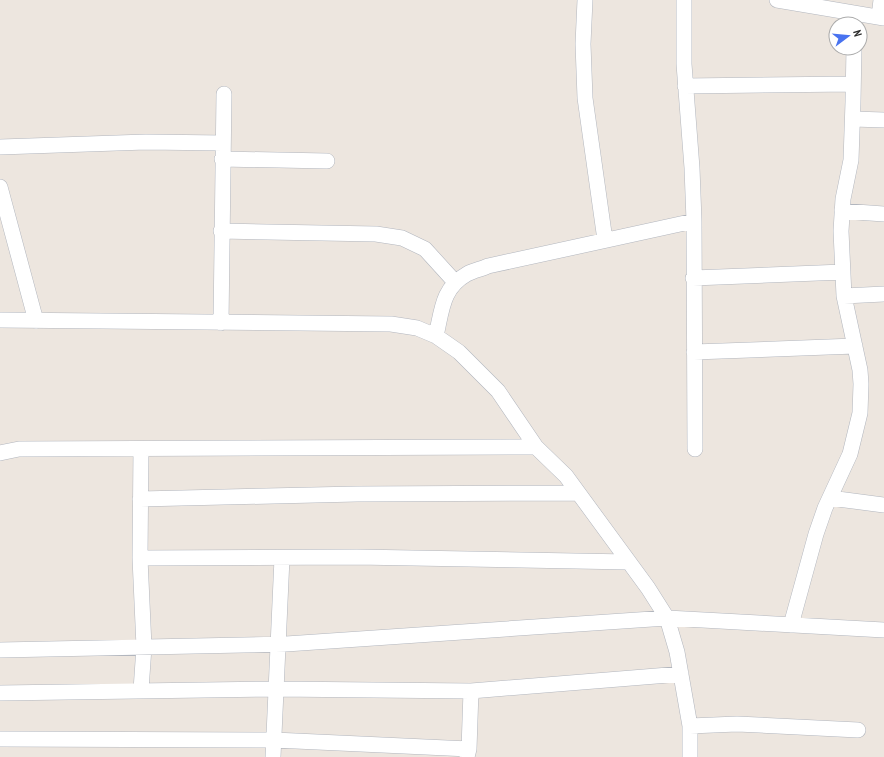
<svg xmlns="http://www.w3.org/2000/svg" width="884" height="757" font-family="'PT Sans Narrow',sans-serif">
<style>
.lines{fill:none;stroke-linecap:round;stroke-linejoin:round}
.street-casing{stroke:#b2b6be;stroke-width:16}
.street{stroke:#fff;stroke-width:15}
</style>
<rect width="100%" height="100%" fill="#ede6df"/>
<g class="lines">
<defs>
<path id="street" d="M585 0 583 44 585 98 605 240
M684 0V64L692 168 694 221 695 449
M777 0 884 18
M879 17 881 0
M685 86 853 84
M853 119 884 120
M0 147 146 142 223 143
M222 159 327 161
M0 187 36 321
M842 211 884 214
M221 231 376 234 402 238 425 249 455 282
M693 278 843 272
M844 296 884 294
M0 320 391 324 417 328 436 336 459 352 498 391 536 447 566 476 648 588 667 618 677 652 690 726V757
M221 323 224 94
M436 336C442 310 442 288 467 274 474 270 482 269 488 266L694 221
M694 352 855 346
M0 453 19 449 536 447
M830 498 884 505
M140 499 357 494 578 493
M140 558 357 557 629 562
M791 625 816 534 825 508 850 454 860 413 861 384 860 370 844 296 841 231 843 199 851 160 853 102 854 48
M0 650 286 644 667 618 884 630
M141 690 144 647 140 558 141 449
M0 693 276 689 471 691 681 674
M690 726 737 724 858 730
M0 739 274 740 469 749
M273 757 282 558
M467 757 469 749 471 691"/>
</defs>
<use href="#street" class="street-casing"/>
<use href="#street" class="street"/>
</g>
<g transform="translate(848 36) rotate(74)"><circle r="19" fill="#ffffff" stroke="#ababab"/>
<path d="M0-3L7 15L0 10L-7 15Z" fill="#4973f0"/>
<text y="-6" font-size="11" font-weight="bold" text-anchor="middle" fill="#2c2c2c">N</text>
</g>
</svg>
